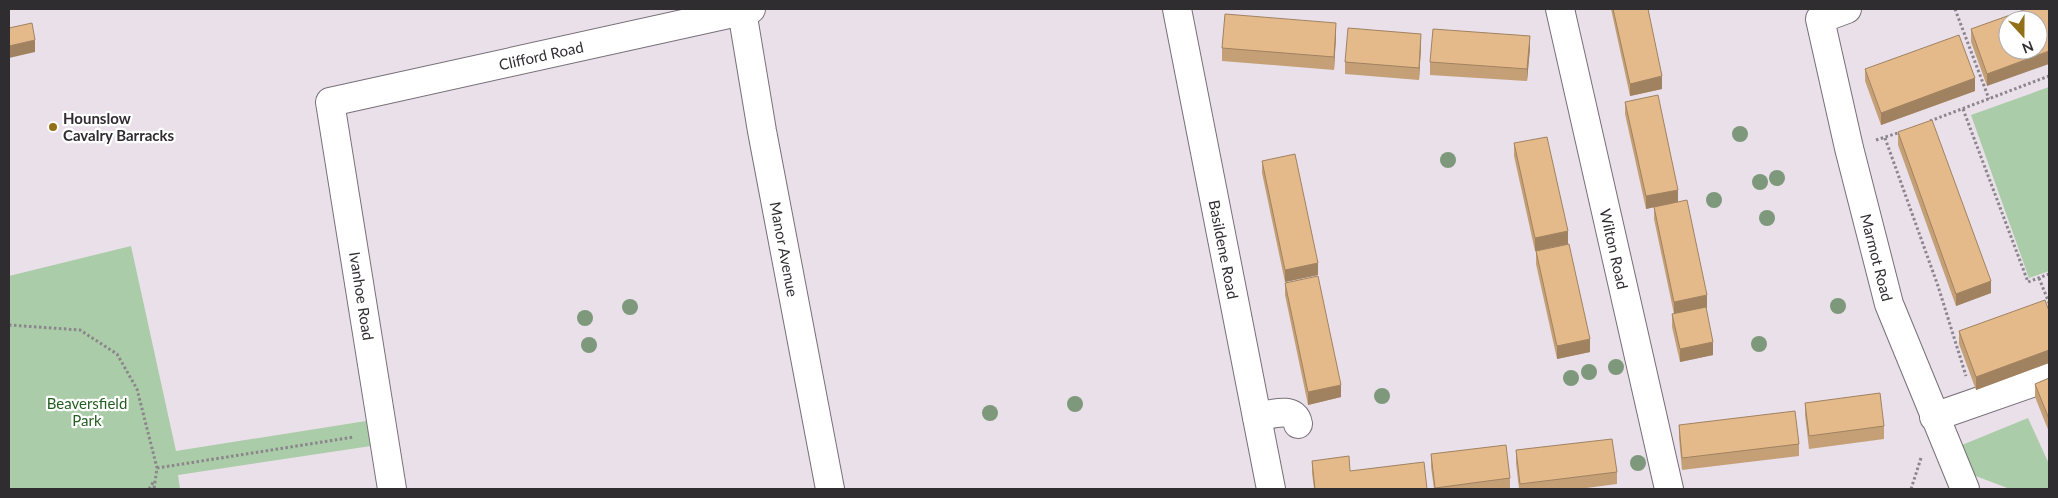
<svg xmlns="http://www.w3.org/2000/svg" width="2058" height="498" font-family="Lato,sans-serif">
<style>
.green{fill:#abcca8}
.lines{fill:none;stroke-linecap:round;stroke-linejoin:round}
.minor-casing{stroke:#776f78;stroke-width:30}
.path{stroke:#8b858c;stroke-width:3;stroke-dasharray:2.5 2.5;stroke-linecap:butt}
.minor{stroke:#fff;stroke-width:28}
.tree{fill:#7d987b}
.wall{fill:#c5a077}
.shaded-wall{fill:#a08261}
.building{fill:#e5ba8a;stroke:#a08261;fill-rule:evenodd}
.poi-dot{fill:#927017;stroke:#fff;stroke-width:2}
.labels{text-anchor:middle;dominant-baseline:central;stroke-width:4.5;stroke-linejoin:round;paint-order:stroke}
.street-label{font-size:15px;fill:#302d31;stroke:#fff}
.poi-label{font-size:15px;font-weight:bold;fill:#302d31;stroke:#fff;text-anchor:start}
.park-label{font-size:15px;fill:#245d21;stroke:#fff}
</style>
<rect width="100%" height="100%" fill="#e9e0ea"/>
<path class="green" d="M2049 87V271L2029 278 1971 115Z
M131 246 176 451 366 421 371 446 178 475 180 489H9V276Z
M2028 418 2049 464V489H2010L1973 475 1957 447Z"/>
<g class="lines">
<defs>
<g id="minor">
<path id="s1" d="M1177 9 1271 489"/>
<path id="s2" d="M1560 9 1669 489"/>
<path id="s3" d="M1847 9 1820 19 1849 148 1889 304 1965 489"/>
<path id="s4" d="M742 11 762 131 830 489"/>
<path d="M1257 417C1270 415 1295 405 1298 424"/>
<path d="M1934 417 2049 377"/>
<path id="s5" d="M392 489 330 102 751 9"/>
</g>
</defs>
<use href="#minor" class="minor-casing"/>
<path class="path" d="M1955 9 1989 99
M1963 109 2028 282 2049 274
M1930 121 2049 76
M1885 138 1938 286 1966 376
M1876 140 1901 132
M2039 278 2049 303
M9 325 80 330 117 354 137 389 157 468 154 489
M157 468 354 437
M149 489 154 481
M1911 489 1921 458"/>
<use href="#minor" class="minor"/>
</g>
<g class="tree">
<circle cx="1740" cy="134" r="8"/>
<circle cx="1448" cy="160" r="8"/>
<circle cx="1777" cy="178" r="8"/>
<circle cx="1760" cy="182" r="8"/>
<circle cx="1714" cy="200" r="8"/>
<circle cx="1767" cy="218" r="8"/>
<circle cx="1838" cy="306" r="8"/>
<circle cx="630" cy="307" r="8"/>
<circle cx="585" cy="318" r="8"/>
<circle cx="1759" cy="344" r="8"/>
<circle cx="589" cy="345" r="8"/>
<circle cx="1616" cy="367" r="8"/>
<circle cx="1589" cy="372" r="8"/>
<circle cx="1571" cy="378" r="8"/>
<circle cx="1382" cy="396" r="8"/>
<circle cx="1075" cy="404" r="8"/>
<circle cx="990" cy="413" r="8"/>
<circle cx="1638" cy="463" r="8"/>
</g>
<path class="wall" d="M1611 9H1648L1662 89 1630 96Z
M2027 9 1987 86 1971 42V29Z
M1336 36 1334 70 1222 61V48Z
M1421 46 1419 80 1345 74V62Z
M1530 48 1527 81 1430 75V62Z
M1865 69 1975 91 1881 125 1865 81Z
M1625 102 1678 202 1707 308H1706L1713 355 1680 362 1672 327V314H1674L1654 219V207L1646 209 1625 114Z
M1898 132 1991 293 1956 306 1898 145Z
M1514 143 1568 244 1535 251 1514 156Z
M1262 161 1318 275 1285 282 1262 173Z
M1536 251 1590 352 1557 359 1536 264Z
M1285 283 1341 397 1308 405 1285 295Z
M2049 311V363L1976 390 1959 344V331Z
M2049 378V432L2035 397V384Z
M1805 403 1884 426V439L1809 449 1805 415Z
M1679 425 1799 444V456L1682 470 1679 438Z
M1516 450 1617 472V484L1579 489H1519L1516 463Z
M1431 454 1510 478V489H1434L1431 467Z
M1312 461 1350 471 1427 489H1314L1312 473Z"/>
<path class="shaded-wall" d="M1336 23V36L1334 70V57Z
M1421 34V46L1419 80V68Z
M1530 36V48L1527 81V69Z
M35 40V52L9 58V46Z
M2049 51V64L1987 86V74Z
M1662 76V89L1630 96V84Z
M1975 78V91L1881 125V113Z
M1678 190V202L1646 209V196Z
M1568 231V244L1535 251V238Z
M1318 263V275L1285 282V270Z
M1991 281V293L1956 306V294Z
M1707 295V308L1674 314V302Z
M1590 339V352L1557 359V346Z
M1713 342V355L1680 362V349Z
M2049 350V363L1976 390V377Z
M1341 385V397L1308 405V392Z"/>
<path class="building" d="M1613 9H1648L1662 76 1630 84Z
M2027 9H2049V51L1987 74 1971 29ZM2008 20H2038V50H2008Z
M1225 14 1336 23 1334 57 1222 48Z
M32 23 35 40 9 46V28Z
M1348 28 1421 34 1419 68 1345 62Z
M1433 29 1530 36 1527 69 1430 62Z
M1959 35 1975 78 1881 113 1865 69Z
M1658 95 1678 190 1646 196 1625 102Z
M1932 120 1991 281 1956 294 1898 132Z
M1547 137 1568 231 1535 238 1514 143Z
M1295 154 1318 263 1285 270 1262 161Z
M1687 200 1707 295 1674 302 1654 207Z
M1569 244 1590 339 1557 346 1536 251Z
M1318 276 1341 385 1308 392 1285 283Z
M2045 300 2049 311V350L1976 377 1959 331Z
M1706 307 1713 342 1680 349 1672 314Z
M2049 378V419L2035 384Z
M1880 393 1884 426 1809 436 1805 403Z
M1795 411 1799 444 1682 458 1679 425Z
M1612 439 1617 472 1520 484 1516 450Z
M1506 445 1510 478 1435 488 1431 454Z
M1349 456 1350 471 1424 462 1427 489H1315L1312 461Z"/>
<circle class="poi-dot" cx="53" cy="127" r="5"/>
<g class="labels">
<g class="street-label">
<text stroke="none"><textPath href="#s5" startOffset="608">Clifford Road</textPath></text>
<text stroke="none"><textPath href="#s1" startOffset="245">Basildene Road</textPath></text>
<text stroke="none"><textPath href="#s2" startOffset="246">Wilton Road</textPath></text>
<text stroke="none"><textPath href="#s4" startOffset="242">Manor Avenue</textPath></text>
<text stroke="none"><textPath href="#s3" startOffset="274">Marmot Road</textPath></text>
<text transform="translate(362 296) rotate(81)">Ivanhoe Road</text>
</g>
<g class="poi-label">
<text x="63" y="118">Hounslow<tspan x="63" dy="17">Cavalry Barracks</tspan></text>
</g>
<g class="park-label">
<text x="87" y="403">Beaversfield<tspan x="87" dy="17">Park</tspan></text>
</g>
</g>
<rect width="2058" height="498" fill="none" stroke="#302d31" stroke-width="20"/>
<g transform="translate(2023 35) rotate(159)"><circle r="24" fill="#ffffff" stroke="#acabad"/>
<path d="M0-4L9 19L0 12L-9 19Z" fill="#927017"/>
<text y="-8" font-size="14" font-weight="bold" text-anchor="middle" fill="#302d31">N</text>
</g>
</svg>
